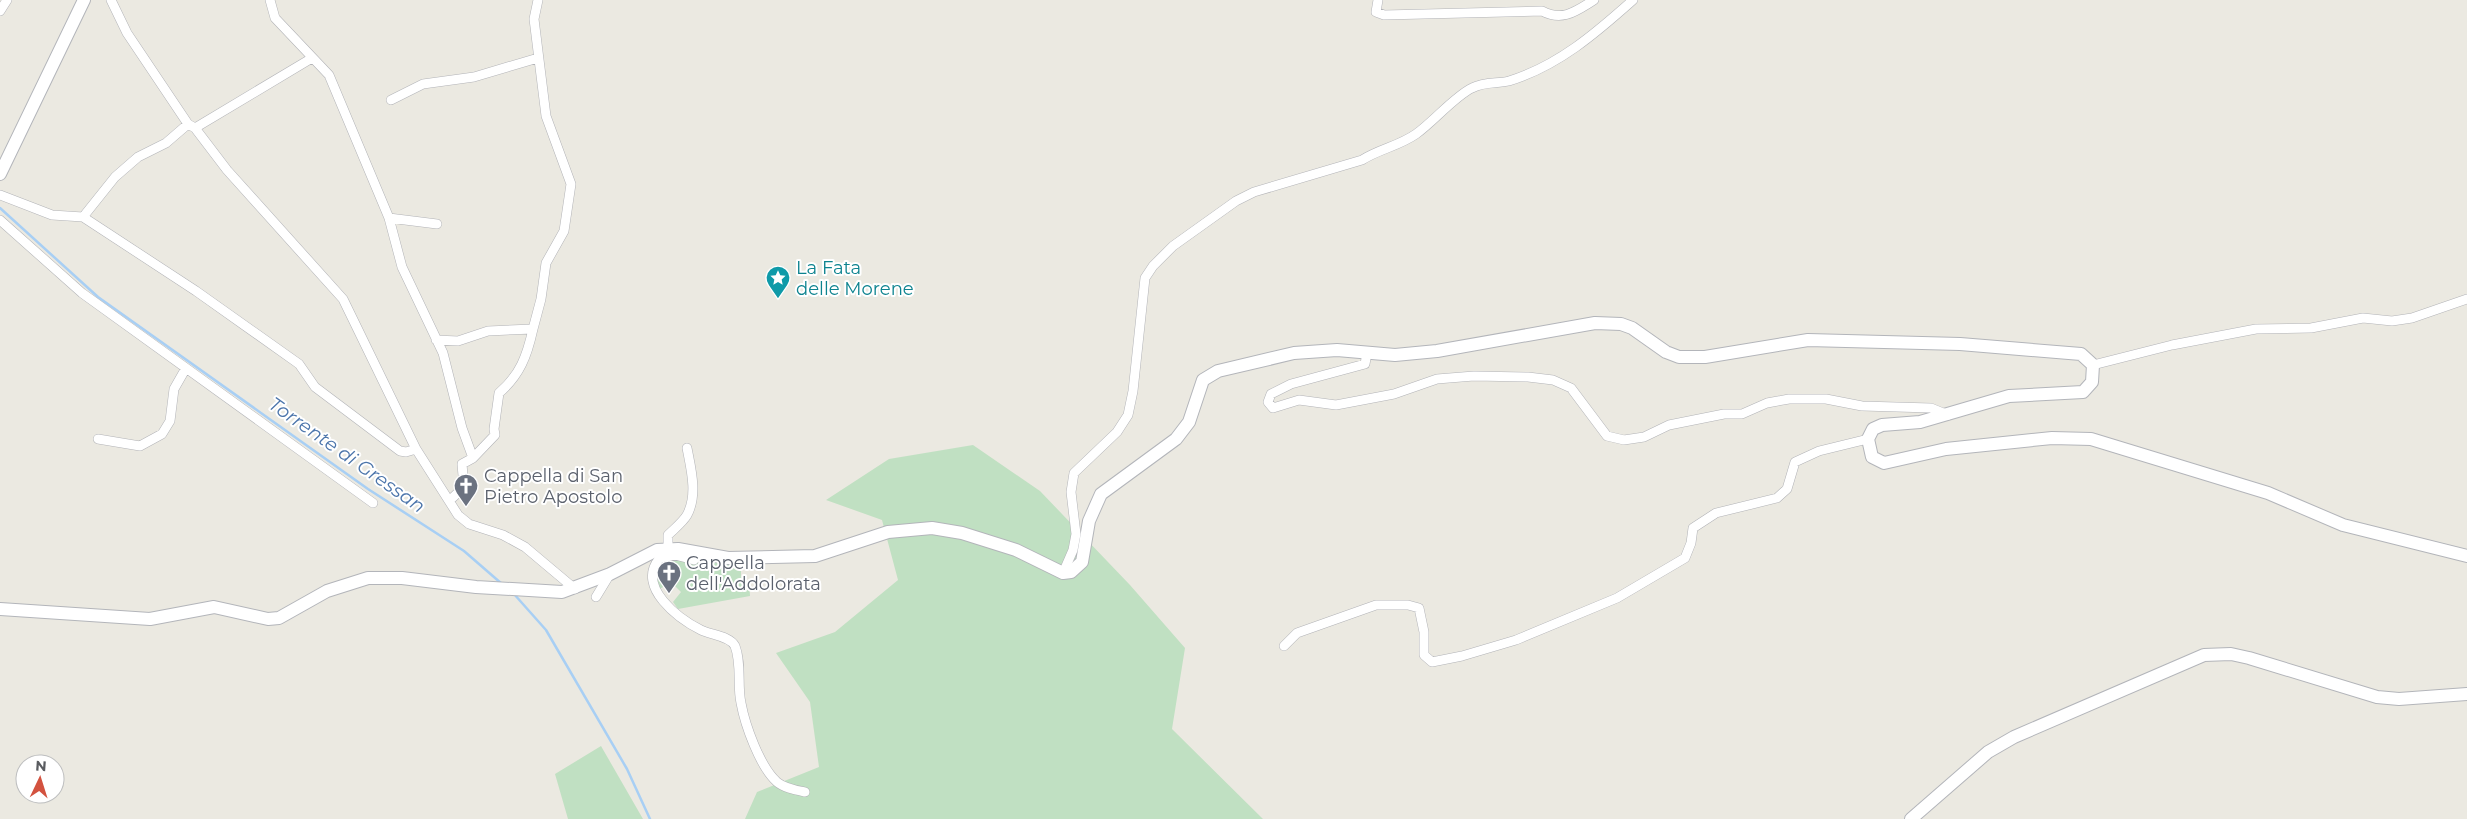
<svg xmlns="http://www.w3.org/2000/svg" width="2467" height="819" font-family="Montserrat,sans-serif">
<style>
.green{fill:#c0e0c2}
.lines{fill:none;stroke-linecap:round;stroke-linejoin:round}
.stream{stroke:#a8cff4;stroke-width:2.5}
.street-casing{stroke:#b2b3b7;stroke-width:10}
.secondary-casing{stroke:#b3b5ba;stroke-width:14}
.street{stroke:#fff;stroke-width:9}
.secondary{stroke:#fff;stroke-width:12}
.labels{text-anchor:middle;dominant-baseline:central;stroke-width:4;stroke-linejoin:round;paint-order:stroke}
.culture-label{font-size:18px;fill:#0d838f;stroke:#fff;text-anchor:start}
.worship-label{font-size:18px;fill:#5b616d;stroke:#fff;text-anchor:start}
.water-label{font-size:19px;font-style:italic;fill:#4c75ab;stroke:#fff}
</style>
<rect width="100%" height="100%" fill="#ebe9e1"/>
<path class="green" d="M973 445 1040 491 1130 585 1185 648 1172 729 1263 819H745L757 792 819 767 810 702 776 653 835 632 898 580 882 520 826 500 889 459Z
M678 558 701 564 705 560 741 565V580L749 581 750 596 678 609 673 602 681 592 672 583 659 589 656 580 662 563Z
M601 746 643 819H568L555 774Z"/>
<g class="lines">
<path class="stream" d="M0 208 98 297 368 489 464 551 502 584
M514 594 546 630 627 769 650 819"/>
<defs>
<path id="street" d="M111 0 127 33 188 124 195 128 227 170 343 299 416 449
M270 0 275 18 329 75 389 218 402 267 443 353 462 428 473 458 495 435 494 429 499 393C520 375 527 356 533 329L488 331 458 341 436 340
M1378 0 1376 12 1384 15 1542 11C1563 22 1576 11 1594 0
M0 11 7 0
M391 100 423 84 474 77 538 58
M195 128 312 58
M0 195 52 215 83 217 196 291 299 364 315 387 400 451 406 452 416 449 458 515 469 524 503 535 525 547 575 589
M83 217 115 177 138 157 166 143 188 124
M389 218 437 224
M0 220 82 293 373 503
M533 329 541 299 546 263 564 231 571 184 546 116 534 19 538 0
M1367 353 1365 364 1291 384 1271 394 1268 402 1273 408 1299 400 1336 405 1394 394 1437 379 1474 376 1528 377 1553 380 1571 388 1607 436 1624 440 1644 437 1669 425 1724 414H1742L1767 403 1789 399H1826L1862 406 1931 408 1948 415
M2093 365 2172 345 2256 329 2311 328 2363 318 2392 321 2412 318 2467 299
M98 439 140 446 162 434 170 421 174 389 186 368
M449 501 464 487 462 464 473 458
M668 548V535C674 529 683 522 687 515 698 495 691 469 687 448
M698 554 694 560 675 555 659 559C636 587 679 619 701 630 711 635 730 636 735 646 742 664 737 685 741 703 745 725 760 767 777 782 784 788 795 790 805 792
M1063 573 1073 550 1076 534 1071 492 1074 473 1117 432 1128 415 1133 391 1145 278 1153 266 1173 246 1236 201 1254 192 1362 160C1379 149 1399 146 1416 134 1433 122 1455 96 1472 88 1485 81 1497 84 1509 81 1558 66 1596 33 1633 0
M596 597 610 574
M1284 646 1297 633 1376 605H1408L1419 608 1424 632V655L1432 662 1462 656 1516 640 1617 598 1685 558 1691 543 1693 528 1716 513 1777 498 1787 489 1795 462 1819 451 1868 439"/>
<path id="secondary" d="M0 174 84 0
M0 609 150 619 214 607 268 619 279 618 327 591 368 578H402L476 587 562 592 610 574 657 550 678 549 728 558 815 556 888 532 932 528 962 533 1016 550 1063 573 1071 572 1082 562 1089 521 1101 494 1176 439 1189 422 1203 380 1218 371 1294 353 1337 350 1395 355 1437 351 1595 323 1621 324 1632 328 1666 352 1679 357H1705L1808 340 1960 344 2081 354 2093 365 2092 382 2083 392 2009 396 1920 422 1882 425 1873 429 1868 439 1872 457 1884 463 1946 449 2052 438 2091 439 2268 493 2343 525 2467 556
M1911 819 1988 752 2014 737 2204 655 2231 654 2249 658 2377 697 2399 699 2467 694"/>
</defs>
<use href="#street" class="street-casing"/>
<use href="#secondary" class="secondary-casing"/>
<use href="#street" class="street"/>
<use href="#secondary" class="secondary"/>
</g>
<defs>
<symbol id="sight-pin" viewBox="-11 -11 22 30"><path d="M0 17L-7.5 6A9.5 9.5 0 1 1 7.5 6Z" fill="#0f9aa8" stroke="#fff"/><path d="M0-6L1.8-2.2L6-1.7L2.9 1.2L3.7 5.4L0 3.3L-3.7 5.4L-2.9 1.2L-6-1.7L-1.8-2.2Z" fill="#fff"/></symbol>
<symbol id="church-pin" viewBox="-11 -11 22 30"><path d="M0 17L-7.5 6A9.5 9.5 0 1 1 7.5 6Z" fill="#6b7280" stroke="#fff"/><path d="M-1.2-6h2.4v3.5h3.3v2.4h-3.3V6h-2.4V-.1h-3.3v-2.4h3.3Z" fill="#fff"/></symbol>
</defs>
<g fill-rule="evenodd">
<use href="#sight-pin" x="764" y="264" width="28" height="38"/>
<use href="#church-pin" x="452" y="472" width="28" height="38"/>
<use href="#church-pin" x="655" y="559" width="28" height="38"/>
</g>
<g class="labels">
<g class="culture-label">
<text x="796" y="268">La Fata<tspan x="796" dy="21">delle Morene</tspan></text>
</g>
<g class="worship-label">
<text x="484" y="476">Cappella di San<tspan x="484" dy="21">Pietro Apostolo</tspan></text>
<text x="686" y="563">Cappella<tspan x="686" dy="21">dell'Addolorata</tspan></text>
</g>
<g class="water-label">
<text transform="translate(347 455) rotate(35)">Torrente di Gressan</text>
</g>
</g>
<g transform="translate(40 779) rotate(4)"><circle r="24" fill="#ffffff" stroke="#bdbebf"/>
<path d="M0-4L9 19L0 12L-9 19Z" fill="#d3523f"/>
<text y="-8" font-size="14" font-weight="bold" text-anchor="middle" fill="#5a5c60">N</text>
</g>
</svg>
